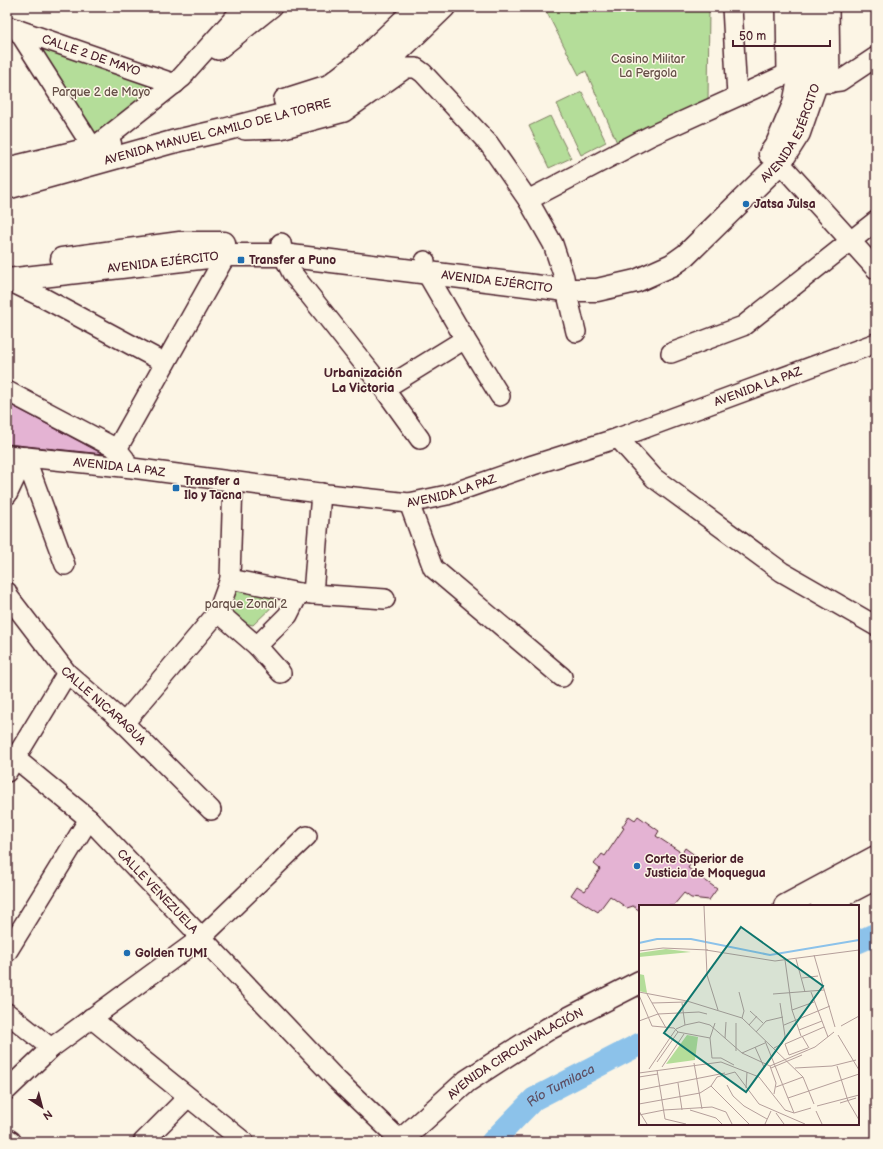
<svg xmlns="http://www.w3.org/2000/svg" width="883" height="1149" font-family="'Balsamiq Sans',sans-serif">
<style>
.green{fill:#b4dd99;stroke:#7f7e62}
.lines{fill:none;stroke-linecap:round;stroke-linejoin:round}
.river{stroke:#8cc2ea;stroke-width:23}
.building{fill:#e4b3d3;stroke:#4a1f2b}
.minor-casing{stroke:#4a1f2b;stroke-width:22}
.major-casing{stroke:#4a1f2b;stroke-width:25}
.highway-casing{stroke:#4a1f2b;stroke-width:25}
.minor{stroke:#fcf5e5;stroke-width:19}
.major{stroke:#fcf5e5;stroke-width:22}
.highway{stroke:#fcf5e5;stroke-width:22}
.poi-dot{fill:#1f6fb2;stroke:#fcf5e5;stroke-width:1.5}
.labels{text-anchor:middle;dominant-baseline:central;stroke-width:3;stroke-linejoin:round;paint-order:stroke}
.street-label{font-size:12px;fill:#4a1f2b;stroke:#fcf5e5}
.park-label{font-size:12px;fill:#644e46;stroke:#fcf5e5}
.poi-label{font-size:12px;font-weight:bold;fill:#4a1f2b;stroke:#fcf5e5;text-anchor:start}
.neighbourhood-label{font-size:13px;font-weight:bold;fill:#4a1f2b;stroke:#fcf5e5}
.water-label{font-size:13px;font-style:italic;fill:#5e5064;stroke:#fcf5e5}
.inset-river{fill:none;stroke:#8cc2ea;stroke-width:2}
.inset-road{fill:none;stroke:#b59f9b;stroke-width:1}
.view{fill:#0f766e;fill-opacity:0.15;stroke:#0f766e;stroke-width:2}
.inset-edge{fill:none;stroke:#4a1f2b;stroke-width:2}
</style>
<rect width="100%" height="100%" fill="#fcf5e5"/>
<filter id="ink" filterUnits="userSpaceOnUse"><feTurbulence type="fractalNoise" baseFrequency=".025" numOctaves="2"/><feDisplacementMap in="SourceGraphic" scale="8" xChannelSelector="R" yChannelSelector="G"/><feConvolveMatrix kernelMatrix="1 2 1 2 8 2 1 2 1" color-interpolation-filters="sRGB"/></filter>
<g filter="url(#ink)">
<path class="green" d="M544 7H709L708 102 618 145 586 71 579 75Z
M24 34 164 82 95 136Z
M582 92 606 142 581 155 557 104Z
M550 116 571 158 549 168 529 126Z
M229 586 276 588 277 602 253 625 236 621 221 608Z"/>
<g class="lines">
<g class="river">
<path d="M858 942 876 934"/>
<path id="s1" d="M492 1142 534 1099 640 1044"/>
</g>
</g>
<path class="building" d="M7 403 103 454 7 444Z
M629 816 635 820 638 816 659 831 656 836 682 853 685 848 696 856 688 868 717 889 709 900 691 898 684 893 673 906H640V911L633 906 627 908 610 896 598 912 571 895 577 886 585 891 600 869 594 864 602 854 605 856 624 828 622 827Z"/>
<g class="lines">
<defs>
<g id="minor">
<path d="M732 7 737 96"/>
<path d="M786 7 787 74"/>
<path d="M829 7 830 83"/>
<path id="s2" d="M7 26 175 84 244 7"/>
<path d="M17 29 93 148 96 159"/>
<path d="M218 50 272 7"/>
<path d="M245 130 280 129 344 112 406 68H416L423 73 489 144 528 200 553 244 564 277 566 290 576 332"/>
<path d="M93 148 183 77"/>
<path d="M780 163 876 269"/>
<path d="M528 200 650 136 787 74 800 75 816 84 840 81 876 57"/>
<path d="M281 243 283 255 292 273 384 389 420 439"/>
<path d="M425 261 426 272 465 339 500 396"/>
<path d="M7 280 40 296 165 363"/>
<path d="M671 353 743 326 876 221"/>
<path d="M384 389 465 339"/>
<path d="M7 391 117 449 125 459"/>
<path d="M618 438 654 478 782 572 876 626"/>
<path d="M117 449 226 255"/>
<path id="s3" d="M7 455 132 468 327 494 409 503 447 495 533 465 618 438 876 343"/>
<path d="M25 457 65 565"/>
<path d="M7 495 25 457"/>
<path d="M409 503 433 568 562 677"/>
<path d="M230 579 299 593 385 599"/>
<path id="s4" d="M7 592 8 596 67 673 124 723 211 810"/>
<path d="M313 594 321 493"/>
<path d="M218 612 257 646 281 673"/>
<path d="M257 646 288 615 299 593"/>
<path d="M124 723 218 612 230 579 233 481"/>
<path id="s5" d="M7 753 15 758 89 819 335 1078 401 1141"/>
<path d="M7 772 67 673"/>
<path d="M7 952 89 819"/>
<path d="M7 1013 51 1048"/>
<path d="M91 1018 244 1142"/>
<path d="M7 1090 51 1048 201 938 307 836"/>
<path d="M143 1142 188 1097"/>
</g>
<g id="major">
<path d="M285 100 329 86 360 62 418 7"/>
<path d="M770 154 777 144 794 104 800 75 799 8"/>
<path d="M7 169 110 144"/>
<path id="s6" d="M7 188 172 142 224 130 336 101 389 60 444 7"/>
<path d="M62 259 180 243H224"/>
<path id="s7" d="M7 280 226 255H283L566 290H597L636 281 672 265 686 255 780 163 799 133 816 84 814 7"/>
<path d="M7 1140 10 1142"/>
</g>
<g id="highway">
<path d="M785 906 876 857"/>
<path d="M822 906 876 878"/>
<path id="s8" d="M399 1142 467 1081 504 1057 548 1029 640 982"/>
</g>
</defs>
<use href="#minor" class="minor-casing"/>
<use href="#major" class="major-casing"/>
<use href="#highway" class="highway-casing"/>
<use href="#minor" class="minor"/>
<use href="#major" class="major"/>
<use href="#highway" class="highway"/>
</g>
</g>
<g class="poi-dot">
<circle cx="746" cy="204" r="4"/>
<rect x="237" y="256" width="8" height="8" rx="2"/>
<rect x="172" y="484" width="8" height="8" rx="2"/>
<circle cx="637" cy="866" r="4"/>
<circle cx="127" cy="953" r="4"/>
</g>
<g class="labels">
<g class="street-label">
<text stroke="none"><textPath href="#s2" startOffset="89">CALLE 2 DE MAYO</textPath></text>
<text stroke="none"><textPath href="#s7" startOffset="853">AVENIDA EJÉRCITO</textPath></text>
<text stroke="none"><textPath href="#s6" startOffset="218">AVENIDA MANUEL CAMILO DE LA TORRE</textPath></text>
<text stroke="none"><textPath href="#s7" startOffset="157">AVENIDA EJÉRCITO</textPath></text>
<text stroke="none"><textPath href="#s7" startOffset="493">AVENIDA EJÉRCITO</textPath></text>
<text stroke="none"><textPath href="#s3" startOffset="773">AVENIDA LA PAZ</textPath></text>
<text stroke="none"><textPath href="#s3" startOffset="113">AVENIDA LA PAZ</textPath></text>
<text stroke="none"><textPath href="#s3" startOffset="449">AVENIDA LA PAZ</textPath></text>
<text stroke="none"><textPath href="#s4" startOffset="150">CALLE NICARAGUA</textPath></text>
<text stroke="none"><textPath href="#s5" startOffset="205">CALLE VENEZUELA</textPath></text>
<text stroke="none"><textPath href="#s8" startOffset="147">AVENIDA CIRCUNVALACIÓN</textPath></text>
</g>
<g class="park-label">
<text x="648" y="59">Casino Militar<tspan x="648" dy="14">La Pergola</tspan></text>
<text x="101" y="92">Parque 2 de Mayo</text>
<text x="246" y="604">parque Zonal 2</text>
</g>
<g class="poi-label">
<text x="754" y="204">Jatsa Julsa</text>
<text x="249" y="260">Transfer a Puno</text>
<text x="184" y="481">Transfer a<tspan x="184" dy="14">Ilo y Tacna</tspan></text>
<text x="645" y="859">Corte Superior de<tspan x="645" dy="14">Justicia de Moquegua</tspan></text>
<text x="135" y="953">Golden TUMI</text>
</g>
<g class="neighbourhood-label">
<text x="363" y="373">Urbanización<tspan x="363" dy="15">La Victoria</tspan></text>
</g>
<g class="water-label">
<text stroke="none"><textPath href="#s1" startOffset="90">Río Tumilaca</textPath></text>
</g>
</g>
<g transform="translate(639 905)">
<rect width="220" height="220" fill="#fcf5e5"/>
<path d="M27 44 52 47 0 52V48ZM0 69 5 70 8 88 0 86ZM48 130 59 132 56 155 27 159Z" fill="#b4dd99"/>
<path class="inset-river" d="M0 38 18 34H52L131 50 220 35"/>
<path class="inset-road" d="M65 1 68 70 79 105M67 45 136 56 220 45M0 46 24 43 69 45M175 50 196 122M157 54 166 87M146 55 153 105 162 131M163 73 179 71M0 87 48 96 103 113 164 172 175 199M100 87 105 106 103 113M172 87 189 132M8 89 27 123M134 89 185 85M0 90 13 121 35 123 39 127 71 133M13 98 47 97M43 98 46 120M153 105 175 97M111 106 124 118M0 116 19 109 60 107 68 109M76 118 71 133 73 153H82L95 160M110 120 118 111M145 120 191 101M202 121 220 111M160 125 183 116M117 127 127 116 144 112M199 130 220 165M163 131 170 143M86 133 87 117M126 136 155 208M116 142 125 162M135 143 143 139 146 131 141 98M169 143 150 150 146 139 185 122M97 146V118M103 148 126 138M18 157 39 127M55 158 63 204M131 161 137 178 135 189M198 161 209 196 220 215M23 162 45 129M132 163 163 150M156 163 193 161 217 155M10 164 37 124 46 120 60 117 71 120 103 148 131 161 176 142 195 127M18 165 26 214 47 219M0 168 82 157 120 172 146 205 155 208 172 203M0 172 19 169M39 178 43 205M88 180 94 191 105 201 128 214M72 181 110 219M137 182 164 172M107 183 108 167M0 185 86 168M149 193 220 169M201 198 217 193M0 199 61 188 72 181 78 172 96 167 120 199 166 219M178 201 220 190M51 205 77 213 83 219M0 206 8 219M177 206 183 219M137 208 145 219M0 210 25 205 73 202 87 207 93 219M126 219 132 206"/>
<path class="view" d="M102 22 184 81 107 187 25 128Z"/>
<rect width="220" height="220" class="inset-edge"/>
</g>
<rect width="883" height="1149" fill="none" stroke="#fcf5e5" stroke-width="24"/>
<rect x="12" y="12" width="859" height="1125" fill="none" stroke="#4a1f2b" stroke-width="1.5" filter="url(#ink)"/>
<g transform="translate(42 1107) rotate(144)" stroke="#fcf5e5" stroke-width="3" paint-order="stroke">
<path d="M0-3L7 15L0 10L-7 15Z" fill="#4a1f2b"/>
<text y="-6" font-size="11" font-weight="bold" text-anchor="middle" fill="#4a1f2b">N</text>
</g>
<path d="M733 40v6h97v-6" fill="none" stroke="#4a1f2b" stroke-width="2"/>
<text x="739" y="40" font-size="12" fill="#4a1f2b" stroke="#fcf5e5" stroke-width="3" paint-order="stroke">50 m</text>
</svg>
